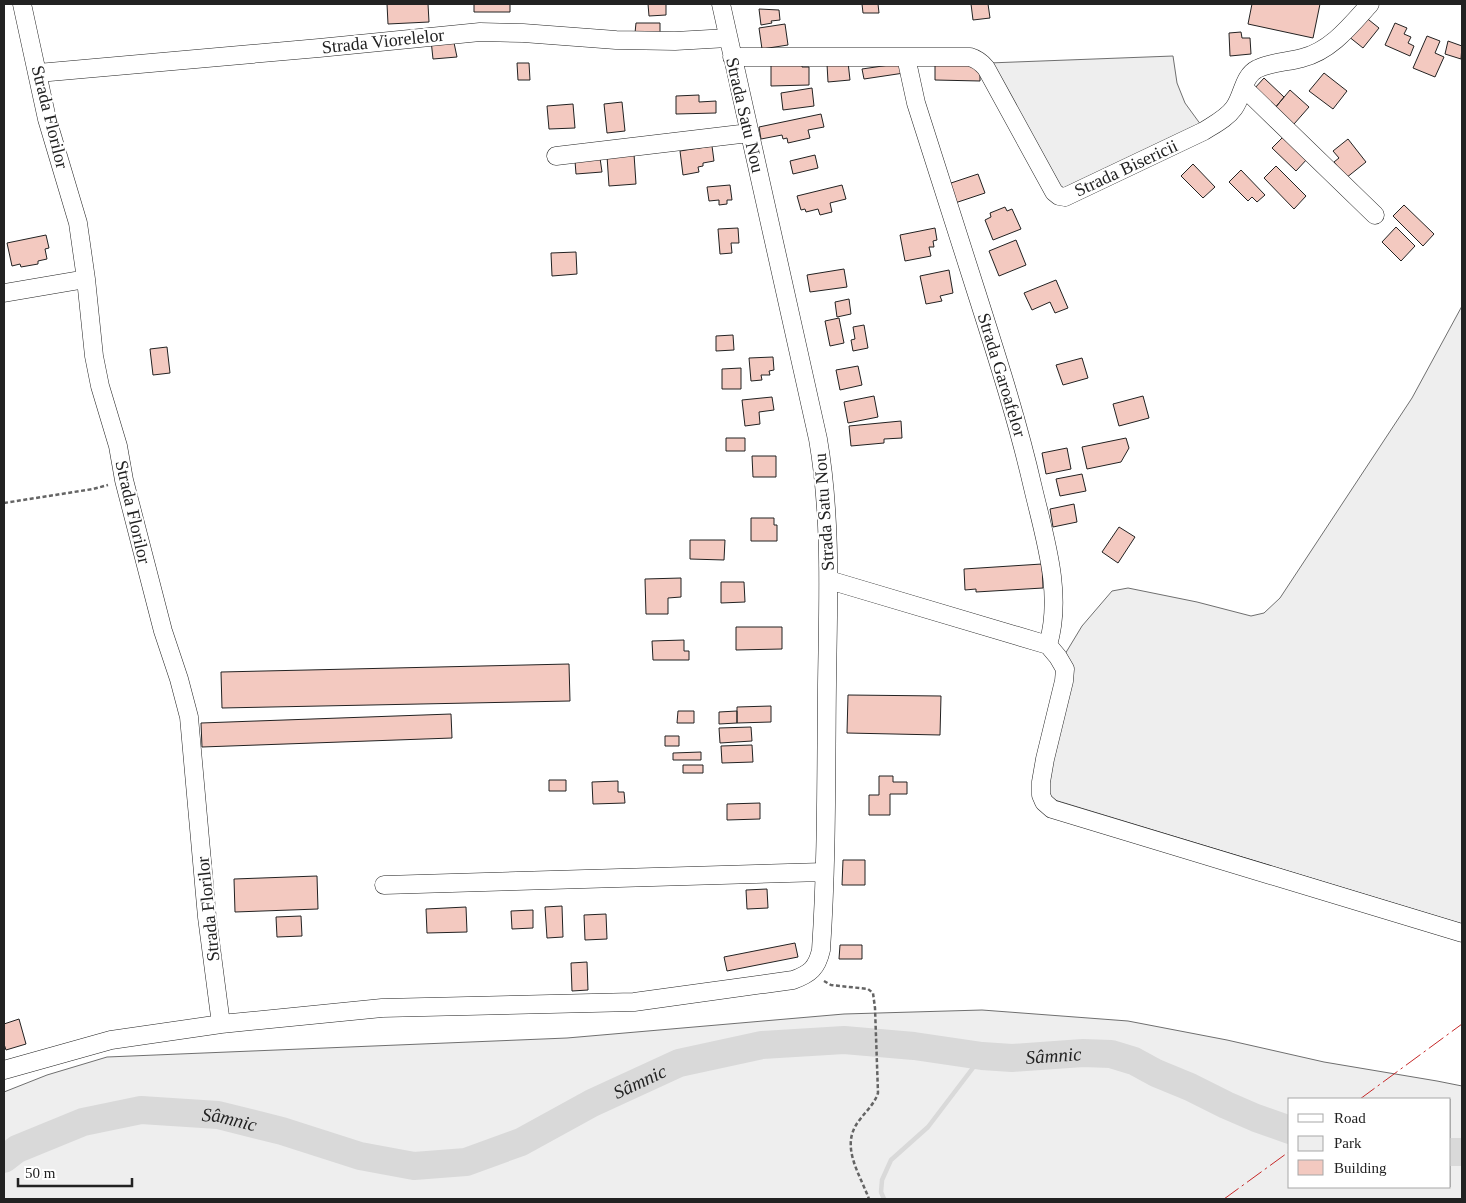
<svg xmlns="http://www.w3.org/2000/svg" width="1466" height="1203" font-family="'Times New Roman',serif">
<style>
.green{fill:#eee;stroke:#6f6f6f;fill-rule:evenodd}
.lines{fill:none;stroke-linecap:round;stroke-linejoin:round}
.stream{stroke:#d9d9d9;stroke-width:4.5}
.river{stroke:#d9d9d9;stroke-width:28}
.building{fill:#f3c9c0;stroke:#222}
.minor-casing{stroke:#222;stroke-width:19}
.path{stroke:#646464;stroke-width:2.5;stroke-dasharray:4 2.5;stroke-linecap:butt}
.minor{stroke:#fff;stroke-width:18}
.power{stroke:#c62828;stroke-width:1;stroke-dasharray:18 4 2.5 4;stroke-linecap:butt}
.labels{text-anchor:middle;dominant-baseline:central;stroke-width:4;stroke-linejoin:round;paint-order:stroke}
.street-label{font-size:18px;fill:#222;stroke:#fff}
.water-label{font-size:19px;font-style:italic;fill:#222;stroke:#fff}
</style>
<rect width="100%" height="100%" fill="#fff"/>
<path class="green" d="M1173 56 1177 83 1185 103 1201 125 1066 190 1059 189 989 63Z
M1462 306V924L1048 798 1059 664 1082 626 1112 591 1128 588 1197 602 1251 616 1264 613 1280 598 1412 398Z
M982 1010 1128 1021 1227 1040 1324 1062 1437 1081 1462 1086V1199H4V1092L47 1075 107 1057 567 1038 844 1014ZM1290 1099H1450V1187H1290Z"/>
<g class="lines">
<path class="stream" d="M884 1199 881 1192 882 1180 891 1160 928 1127 982 1056"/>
<g class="river">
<path d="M1450 1152H1462"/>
<path id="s1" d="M4 1159 17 1149 83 1122 141 1110 218 1115 282 1131 360 1156 414 1166 466 1162 521 1142 592 1103 679 1063 762 1045 844 1040 914 1046 982 1056 1012 1058 1083 1053 1111 1054 1134 1061 1156 1073 1190 1087 1226 1105 1256 1118 1290 1130"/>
</g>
</g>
<path class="building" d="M387 4H428L429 22 388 24Z
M474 4H510V12H474Z
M648 4H666V15L649 16Z
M862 4H878L879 13H863Z
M971 4H988L990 18 973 20Z
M1252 4H1320L1313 38 1248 24Z
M759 9 779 10 780 20 771 21 772 23 761 25Z
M1364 16 1379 28 1363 48 1348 36Z
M636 23H660V34L635 33Z
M1395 23 1407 28 1404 34 1411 37 1408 43 1414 46 1410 56 1385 45Z
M785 24 788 45 762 49 759 28Z
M1241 32 1242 38H1250L1251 54 1230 56 1229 33Z
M1427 36 1440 41 1435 53 1444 57 1435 77 1413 68Z
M453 38 457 57 433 59 431 40Z
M1448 41 1462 46 1461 59 1445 54Z
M848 62 850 80 828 82 827 64Z
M517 63H529L530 80H518Z
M771 63H802V67H809V85L771 86Z
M903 63 904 73 864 79 862 69Z
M935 64 980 65V81L935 80Z
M1324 73 1347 91 1333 109 1309 91Z
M1264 78 1284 97 1275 108 1254 89Z
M812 88 814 106 783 110 781 93Z
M1290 90 1309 107 1294 124 1275 108Z
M699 95V102L716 101V113L676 114V96Z
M622 102 625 131 607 133 604 104Z
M573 104 575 128 549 129 547 106Z
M821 114 824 127 808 130 810 138 788 143 787 138 783 139 782 135 761 139 759 127Z
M1285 135 1308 158 1296 171 1272 148Z
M1348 139 1366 162 1346 178 1334 162 1339 158 1333 151Z
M712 146 714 161 703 163V166L698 167 699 172 683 175 680 151Z
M634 154 636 184 609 186 607 156Z
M815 155 818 168 793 174 790 161Z
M600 158 602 172 576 174 575 161Z
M1193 164 1215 187 1203 198 1181 176Z
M1276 166 1306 196 1294 209 1264 178Z
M1241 170 1265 195 1257 202 1252 197 1248 201 1229 182Z
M978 174 985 193 955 203 948 184Z
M730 185 732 200H727V204L719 205V200L709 201 707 187Z
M842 185 846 199 830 203 832 212 820 215 818 209 806 212 805 209 801 210 797 196Z
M1404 205 1434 234 1423 246 1393 216Z
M1005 207 1007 211 1012 209 1021 229 993 240 985 220 991 217 990 213Z
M1396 227 1415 246 1401 261 1382 242Z
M738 228 739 243H731L732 253 720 254 718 229Z
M935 228 937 240 933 241 934 247H929L931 256 905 261 900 235Z
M46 235 49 248 45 249 47 259 38 261V264L21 267 20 264 12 266 7 243Z
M1016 240 1026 265 999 276 989 251Z
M576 252 577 274 552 276 551 253Z
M844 269 847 287 810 292 807 275Z
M949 270 953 293 940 296 942 301 926 304 920 276Z
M1056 280 1068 308 1055 313 1050 302 1032 310 1024 293Z
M849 299 851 314 837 317 835 302Z
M839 318 844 343 830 346 825 321Z
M864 325 868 348 853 351 851 340 855 339 853 327Z
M733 335 734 350 716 351V336Z
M167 347 170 373 153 375 150 349Z
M773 357 774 370 769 371 770 375H761L762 380 751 381 749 358Z
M1082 358 1088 378 1063 385 1056 365Z
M858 366 862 385 840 390 836 370Z
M741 368V389H722V369Z
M874 396 878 417 848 423 844 402Z
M1143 396 1149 418 1119 426 1113 404Z
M772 397 774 410 759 412 760 424 745 426 742 400Z
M901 421 902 438 884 439V443L851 446 849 426Z
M726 438H745V451H726Z
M1126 438 1129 448 1121 462 1087 469 1082 447Z
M1067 448 1071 469 1046 474 1042 453Z
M752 456H776V477H753Z
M1082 474 1086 491 1060 496 1056 479Z
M1074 504 1077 522 1053 527 1050 509Z
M751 518H774V525H777V541H751Z
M1119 527 1135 537 1118 563 1102 552Z
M690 540H725L724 560 690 559Z
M1042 564 1043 588 976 592V589L965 590 964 569Z
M681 578V597L668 598V614H646L645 579Z
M721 582H744L745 602 721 603Z
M736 627H782V649L736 650Z
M684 640V651H689V660H653L652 641Z
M569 664 570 701 222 708 221 672Z
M848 695 941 696 940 735 847 733Z
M771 706V722L737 723V707Z
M678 711H694V723H677Z
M737 711V723L719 724V712Z
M451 714 452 738 202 747 201 723Z
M751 727 752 741 720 743 719 728Z
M665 736H679V746H665Z
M752 745 753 762 722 763 721 746Z
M701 752V760H673V753Z
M683 765H703V773H683Z
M879 776H893V782H907V794H890V815H869V795H879Z
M549 780H566V791H549Z
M618 781V792H624L625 803 593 804 592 782Z
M760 803V819L727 820V804Z
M843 860H865V885H842Z
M317 876 318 909 235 912 234 879Z
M767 889 768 908 747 909 746 890Z
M562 906 563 937 547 938 545 907Z
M466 907 467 932 427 933 426 909Z
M533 910V928L512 929 511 911Z
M606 914 607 939 585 940 584 915Z
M301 916 302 936 277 937 276 917Z
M795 943 798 957 727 971 724 957Z
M840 945H862V959H839Z
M587 962 588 990 572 991 571 963Z
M19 1019 26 1044 6 1050 4 1044V1024Z"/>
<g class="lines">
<defs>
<path id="minor" d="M22 4 47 119 78 223 86 279 94 356 100 386 118 446 124 480 163 631 179 679 189 717 207 917 221 1024
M732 57H970C977 59 981 62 986 68L1054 192 1059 196 1065 197 1204 131C1215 124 1227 118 1234 108 1243 96 1243 76 1257 69 1270 62 1288 62 1302 58 1331 51 1351 25 1370 4
M906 57 916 103C936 166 956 229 976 291 997 357 1018 422 1033 488 1045 539 1063 594 1048 645
M38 73 319 48 480 32 523 33 616 40 675 41 728 38
M1244 88 1375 215
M556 156 749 133
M4 293 86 279
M829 580 1048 645
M1048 645 1058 657 1065 669 1064 681 1045 759 1041 782V795L1044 802 1052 809 1462 933
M384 885 824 872
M4 1070 111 1040 221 1024 382 1008 634 1002 793 980C810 974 817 968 821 950 827 862 826 773 827 685 828 603 832 520 818 439L721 4"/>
</defs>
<use href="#minor" class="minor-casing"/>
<path class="path" d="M4 503 93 489 108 485
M824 981 831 985 868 989 873 993 875 1008 878 1093C874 1105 865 1112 858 1122 840 1147 860 1174 869 1199"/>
<use href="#minor" class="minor"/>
<path class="power" d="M1360 1099 1462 1024
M1224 1199 1290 1151"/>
</g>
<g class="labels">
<g class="street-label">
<text transform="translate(383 41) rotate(-6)">Strada Viorelelor</text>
<text transform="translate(745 115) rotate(77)">Strada Satu Nou</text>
<text transform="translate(50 117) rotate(76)">Strada Florilor</text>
<text transform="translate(1126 168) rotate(-25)">Strada Bisericii</text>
<text transform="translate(1002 375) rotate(73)">Strada Garoafelor</text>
<text transform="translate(133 512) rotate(77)">Strada Florilor</text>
<text transform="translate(824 512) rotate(-94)">Strada Satu Nou</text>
<text transform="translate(208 909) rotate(-96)">Strada Florilor</text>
</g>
<g class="water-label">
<text stroke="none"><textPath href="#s1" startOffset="1092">Sâmnic</textPath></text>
<text stroke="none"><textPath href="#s1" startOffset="671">Sâmnic</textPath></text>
<text stroke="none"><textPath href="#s1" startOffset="236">Sâmnic</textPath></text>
</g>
</g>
<rect width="1466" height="1203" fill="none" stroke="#222222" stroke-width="10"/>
<rect x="1288" y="1098" width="162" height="90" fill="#ffffff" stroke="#a7a7a7"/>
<rect x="1298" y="1114" width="25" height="8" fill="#ffffff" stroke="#a7a7a7"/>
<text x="1334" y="1123" font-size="15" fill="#222222">Road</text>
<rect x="1298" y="1136" width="25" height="15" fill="#eeeeee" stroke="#a7a7a7"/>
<text x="1334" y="1148" font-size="15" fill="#222222">Park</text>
<rect x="1298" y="1160" width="25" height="15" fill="#f3c9c0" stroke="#a7a7a7"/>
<text x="1334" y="1173" font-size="15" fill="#222222">Building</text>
<path d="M18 1178v8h114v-8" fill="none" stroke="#222222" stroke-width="2.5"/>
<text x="25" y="1178" font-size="15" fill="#222222" stroke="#ffffff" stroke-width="4" paint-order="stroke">50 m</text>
</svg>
